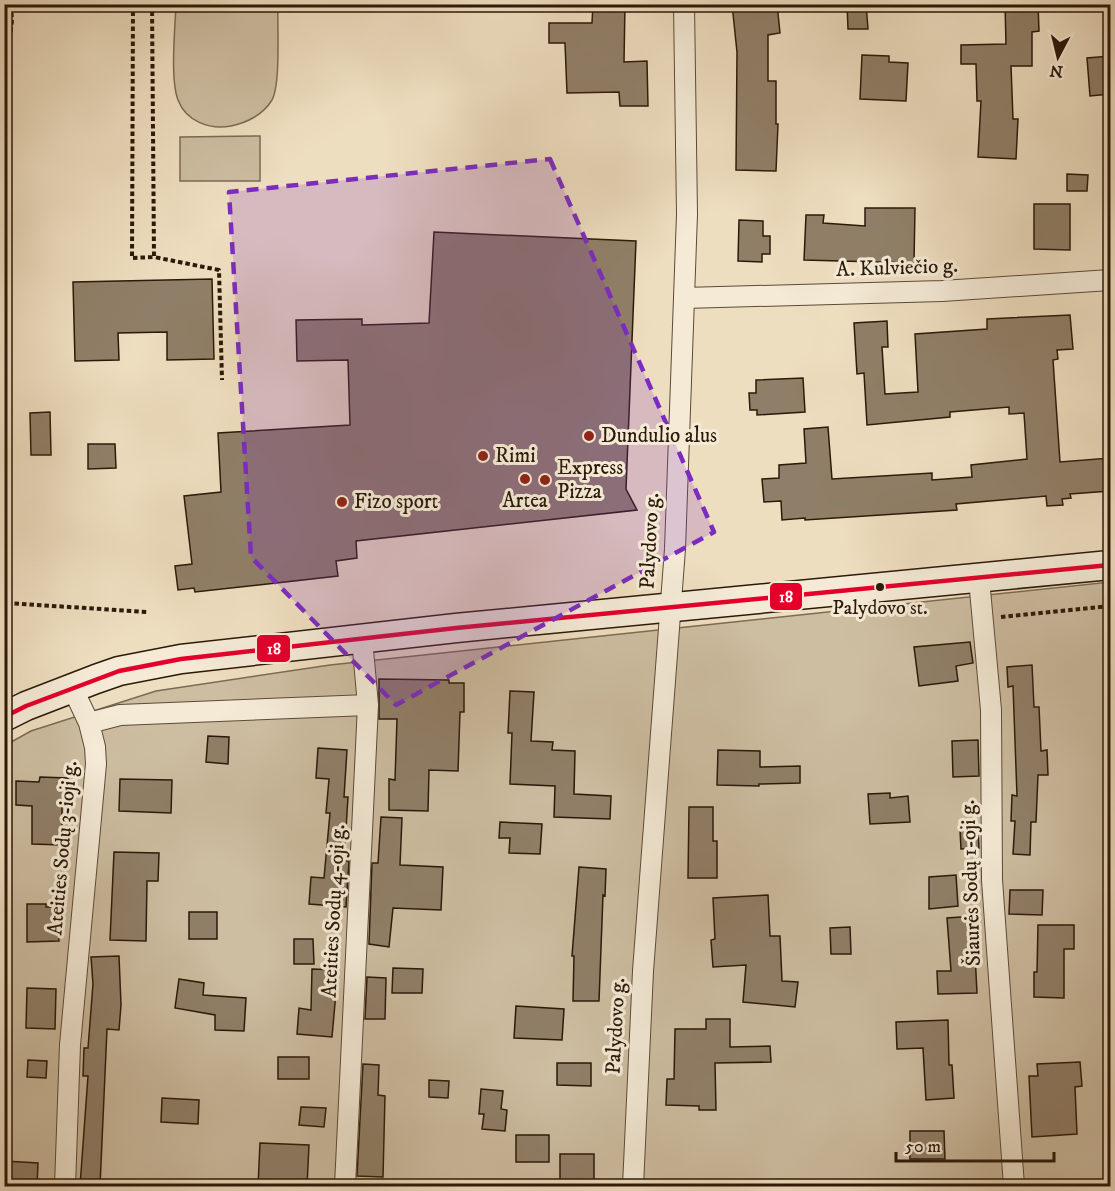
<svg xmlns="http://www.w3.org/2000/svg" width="1115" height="1191" font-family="'IM FELL DW Pica',serif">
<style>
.green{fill:#cdbda1;stroke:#7c6b55;stroke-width:1.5}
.building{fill:#907f68;stroke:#2b1909;stroke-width:1.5}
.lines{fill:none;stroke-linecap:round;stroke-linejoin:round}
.minor-casing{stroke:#5c4a37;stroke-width:22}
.secondary-casing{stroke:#2b1909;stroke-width:31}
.path{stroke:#2b1909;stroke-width:4;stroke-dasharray:4.5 3;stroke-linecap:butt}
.minor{stroke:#f4ead6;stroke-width:20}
.secondary{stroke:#f4ead6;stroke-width:28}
.bus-1-casing{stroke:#f4ead6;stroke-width:9}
.bus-1{stroke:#e4002b;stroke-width:4.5}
.marked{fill:#7b2cbf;fill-opacity:0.2;stroke:#7b2cbf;stroke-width:4.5;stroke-dasharray:12 8;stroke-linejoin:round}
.poi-dot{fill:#8f2418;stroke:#f4ead6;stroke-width:2}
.bus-dot{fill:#2b1909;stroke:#f4ead6;stroke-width:2}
.labels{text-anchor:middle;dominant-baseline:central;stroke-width:6;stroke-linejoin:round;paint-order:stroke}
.bus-label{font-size:20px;fill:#2b1909;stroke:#f4ead6}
.street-label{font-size:21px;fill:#2b1909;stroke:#f4ead6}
.poi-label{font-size:21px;fill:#2b1909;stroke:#f4ead6;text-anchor:start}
.line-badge{stroke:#f4ead6;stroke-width:2}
.badge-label{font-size:16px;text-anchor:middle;font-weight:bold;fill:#fff}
</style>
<rect width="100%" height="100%" fill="#eedec0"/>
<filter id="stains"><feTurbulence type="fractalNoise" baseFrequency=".00333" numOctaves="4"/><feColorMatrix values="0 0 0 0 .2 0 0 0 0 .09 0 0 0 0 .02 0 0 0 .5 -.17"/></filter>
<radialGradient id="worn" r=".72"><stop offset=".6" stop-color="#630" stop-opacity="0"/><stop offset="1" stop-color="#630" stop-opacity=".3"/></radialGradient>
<path class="green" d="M176 5H278C277 26 281 83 272 100 263 115 246 123 231 126 209 130 186 121 178 100 170 79 175 29 176 5Z
M260 136V181H180V137Z
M1110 582V1186H5L4 746 31 731 156 691 330 665Z"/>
<path class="building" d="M593 4H625L624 62 647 61 648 106H620L619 92 567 93 565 43H549V23H592Z
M732 4H777L780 33 768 35V81H776V124H778L776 171 736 170 737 52Z
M847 4H866L868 29H848Z
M1005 4H1038L1039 31 1032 32V66H1011L1013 119H1018L1016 159 978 157 981 101H977L976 64H961V45L1006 44Z
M862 55 889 56V62L908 63 906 101 860 99Z
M1110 56V94L1090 96 1087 58Z
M1067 174 1088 175 1087 191H1067Z
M1034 204H1070V250L1034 249Z
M865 208H915L914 263 804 260 806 215H824L823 223 865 226Z
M739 220 763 221V236H770V254H762V262L738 261Z
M434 232 636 241 626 489 637 510 356 541 357 558 336 561 338 576 195 592 194 588 178 590 175 566 192 564 184 496 221 492 218 433 350 425 348 360 297 361 296 320 362 319V325L429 323Z
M212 279 214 359 167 360V332L118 333 119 360 75 361 73 282Z
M1070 315 1073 349 1057 350 1058 359 1053 360 1060 462 1110 458V491L1070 494 1071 498 1062 499 1063 505 1047 506 1046 496 956 504 957 510 805 520V518L782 520 781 501 764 502 762 479 779 478V465L806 463 804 429 828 427 832 479 932 473V480L972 477 971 465 1027 459 1024 413 1009 414V407L950 412V417L867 425 864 373 857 374 854 323 887 321 888 347H882L885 394 918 392 915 334 987 329V319Z
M803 378 805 412 757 415V410H750L749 393H756V380Z
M50 412 51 455H31L30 413Z
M88 444H115L116 468 88 469Z
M970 642 973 663 956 666 958 681 919 686 914 647Z
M1032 665 1034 707H1039L1041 751 1047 750 1048 775H1038L1036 822H1031L1030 855 1013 854 1015 821H1011L1012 795 1017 796 1013 686 1008 687 1007 667Z
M379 679 449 680V683H464V712H460L458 771 429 770 428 811 389 810V779L395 780 397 719H379Z
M510 691 534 692 531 741 553 742 552 750 575 751 574 794 611 796 610 819 554 817 555 786 510 784 512 733H508Z
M208 736 229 737 228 764 206 762Z
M978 740 979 776 953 777 952 741Z
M318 748 347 750 344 797H348L344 861H349L346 907 309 904 311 877 324 878 330 813H326L329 779 316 778Z
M718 750 760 751V767L800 766V783L759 784V786L717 785Z
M40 777 68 778V807L62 806V845L32 844V806L16 805V781L39 782Z
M120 779 172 780 171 813 119 811Z
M890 793V798L908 796 910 822 870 824 868 794Z
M689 807H713V841H717V878H688Z
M381 817 402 818 400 865 443 867 441 910 393 908 389 947 369 944 372 863H378Z
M500 822 542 824 540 854 509 853 510 838H499Z
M978 829 979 848 961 849 960 830Z
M114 852 159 853 158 881H147L146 941 110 940Z
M579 867 606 869 605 896 603 895 599 1001H573L574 956H572Z
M956 875 958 906 929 909V877Z
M1010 890H1043L1042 915 1009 914Z
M768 895 770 936H780L782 981 798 982 795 1007 743 1002 746 965 713 967 711 940 715 939 713 898Z
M27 904H46V907H58L59 941 27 942Z
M189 912H217V939H189Z
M975 916 978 954H975L977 993 938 994 937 971H951L947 918Z
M1038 925H1074V949H1064V998L1034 997V972H1037Z
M850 927 851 954H831L830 928Z
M294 939H313L314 964H294Z
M119 956 121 1005 119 1030 107 1029 100 1186H80L88 1076H83L84 1048H88L93 984 91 957Z
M393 968 423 969 422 993H392Z
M312 969 338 970 332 1037 297 1034 299 1008 311 1010Z
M367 977 386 978 385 1019H365Z
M179 979 204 983 203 995 246 998 244 1031 215 1030V1015L175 1008Z
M27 988 56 989 55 1029 26 1028Z
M516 1006 564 1009 562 1040 514 1038Z
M706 1019H730V1047L770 1046 771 1062 715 1063 716 1110H699V1106L666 1105 667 1079H674L675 1029H706Z
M948 1020 949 1065H952L954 1098 926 1100 923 1048 897 1049 896 1022Z
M278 1057H309V1079H278Z
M28 1060 47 1061 46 1078 27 1077Z
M1080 1062 1082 1086 1075 1087 1077 1134 1032 1137 1029 1076H1038L1037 1064Z
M557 1063H591V1086L557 1085Z
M363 1064 379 1065 378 1095 385 1096 383 1177 357 1176Z
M429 1080 449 1081 448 1098 429 1097Z
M481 1089 503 1091 501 1109 507 1110 505 1131 482 1129 484 1114H479Z
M162 1098 199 1100 198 1124 161 1122Z
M301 1107 326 1108 324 1127 299 1125Z
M910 1131H944L945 1159H910Z
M516 1135H549V1162H516Z
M260 1143 309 1145 307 1186H258Z
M560 1154H594V1180H560Z
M4 1161 38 1163 37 1186H4Z"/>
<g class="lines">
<defs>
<path id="minor" d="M684 298 942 291 1110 280
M979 579 991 710 992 880 1014 1186
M72 687 89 723
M65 1186 70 1045 96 764 95 747 89 723 120 715 368 705
M345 1186 368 705 362 639
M633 1186 643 971 675 549 687 214 684 4"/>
<path id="secondary" d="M4 717 26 706 96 679 119 671 181 659 456 628 1110 565"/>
</defs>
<use href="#minor" class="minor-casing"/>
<use href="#secondary" class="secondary-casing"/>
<path class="path" d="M133 4 132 258 154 257
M152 4 154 257 219 270 222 380
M4 84 12 21 11 4
M7 603 147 612
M1001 617 1110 606"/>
<use href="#minor" class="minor"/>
<use href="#secondary" class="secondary"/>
<defs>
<path id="bus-1" d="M4 717 26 706 119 671 181 659 456 628 1110 565"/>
</defs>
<use href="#bus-1" class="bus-1-casing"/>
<use href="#bus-1" class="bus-1"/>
</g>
<path class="marked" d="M550 159 714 532 396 705 251 557 229 192Z"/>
<g class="poi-dot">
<circle cx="589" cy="436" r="6"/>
<circle cx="483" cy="456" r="6"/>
<circle cx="525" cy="479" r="6"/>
<circle cx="545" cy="480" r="6"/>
<circle cx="342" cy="502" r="6"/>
</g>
<circle class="bus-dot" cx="880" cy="587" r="5"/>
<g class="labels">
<g class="bus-label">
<text x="880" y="608">Palydovo st.</text>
</g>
<g class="street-label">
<text transform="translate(897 268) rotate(-2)">A. Kulviečio g.</text>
<text transform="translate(650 541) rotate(-87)">Palydovo g.</text>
<text transform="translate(63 848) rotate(-85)">Ateities Sodų 3-ioji g.</text>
<text transform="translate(971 883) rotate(-92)">Šiaurės Sodų 1-oji g.</text>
<text transform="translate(334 911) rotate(-87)">Ateities Sodų 4-oji g.</text>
<text transform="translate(616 1026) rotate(-87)">Palydovo g.</text>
</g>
<g class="poi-label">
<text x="601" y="436">Dundulio alus</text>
<text x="495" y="456">Rimi</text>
<text x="557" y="468">Express<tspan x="557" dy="24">Pizza</tspan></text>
<text x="525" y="501" text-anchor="middle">Artea</text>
<text x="354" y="502">Fizo sport</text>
</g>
</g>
<g class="line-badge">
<rect x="769" y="582" width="34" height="29" rx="6" fill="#e4002b"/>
<rect x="256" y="634" width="35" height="29" rx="6" fill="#e4002b"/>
</g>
<g class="badge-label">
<text x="786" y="602">18</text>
<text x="274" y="654">18</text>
</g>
<rect width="1115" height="1191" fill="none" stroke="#eedec0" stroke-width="24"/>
<rect x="6" y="6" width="1103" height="1179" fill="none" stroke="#2b1909" stroke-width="3"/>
<rect x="12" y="12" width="1091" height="1167" fill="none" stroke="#2b1909" stroke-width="1.5"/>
<g transform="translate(1058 57) rotate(187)" stroke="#f4ead6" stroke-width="4.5" paint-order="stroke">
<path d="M0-4.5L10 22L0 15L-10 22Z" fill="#2b1909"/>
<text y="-9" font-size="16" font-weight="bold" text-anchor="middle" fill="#2b1909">N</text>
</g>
<path d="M896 1152v9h158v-9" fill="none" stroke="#2b1909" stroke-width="3"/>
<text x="905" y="1152" font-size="18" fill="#2b1909" stroke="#f4ead6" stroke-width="4.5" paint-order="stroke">50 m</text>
<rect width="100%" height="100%" filter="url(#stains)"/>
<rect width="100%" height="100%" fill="url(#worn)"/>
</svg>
